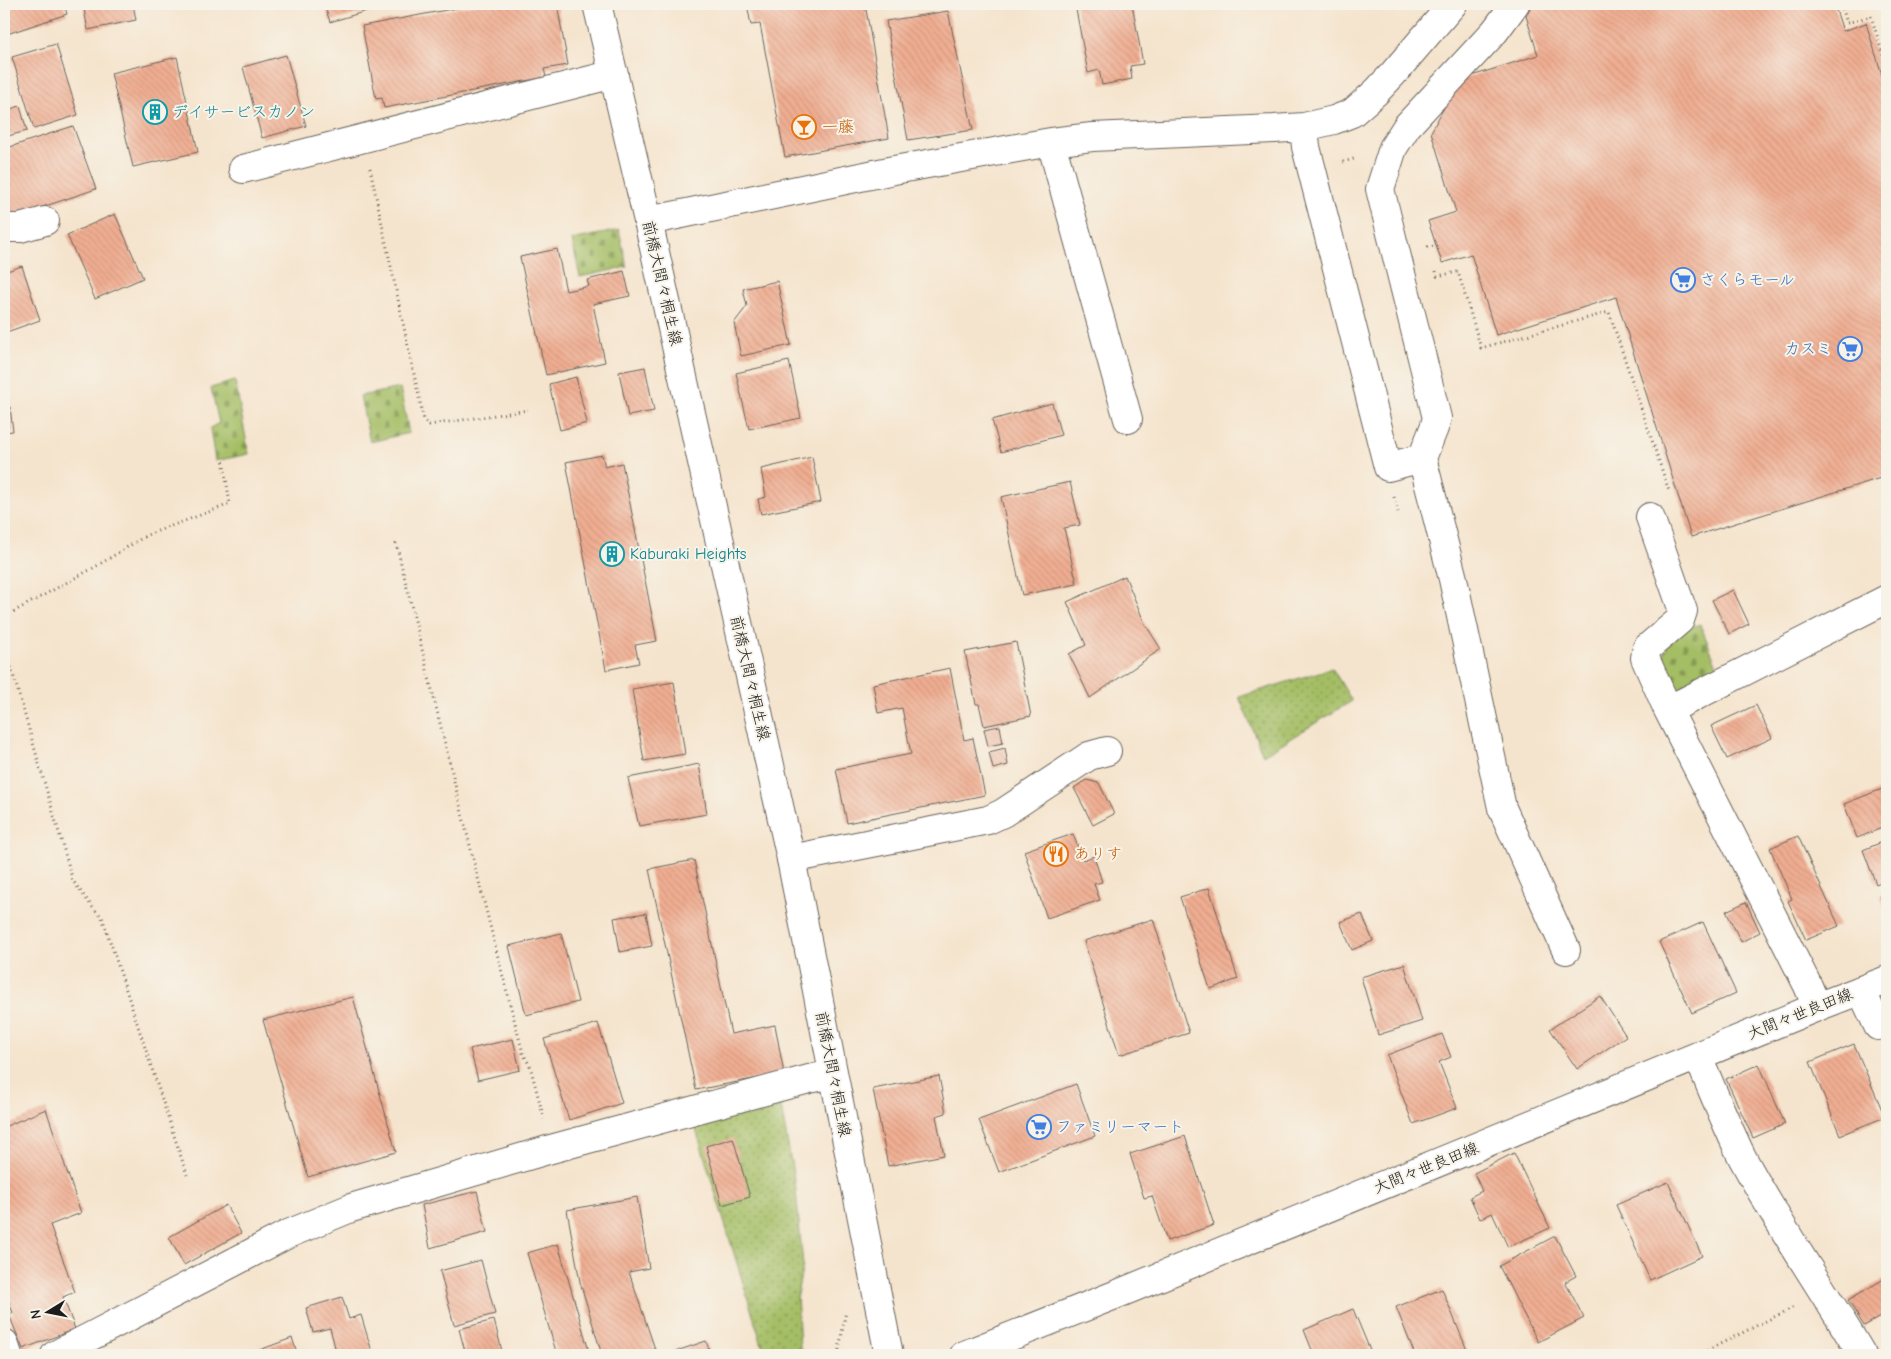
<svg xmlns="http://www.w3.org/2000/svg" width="1891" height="1359" font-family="'Comic Neue','Klee One',sans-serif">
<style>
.grass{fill:url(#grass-dots);stroke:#606d40}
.cemetery{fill:url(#cemetery-stones);stroke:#606d40}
.building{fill:url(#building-back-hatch)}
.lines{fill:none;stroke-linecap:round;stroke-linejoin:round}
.minor-casing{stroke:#68625a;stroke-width:30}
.major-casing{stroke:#68625a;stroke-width:30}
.path{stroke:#68625a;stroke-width:3;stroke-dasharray:1 4;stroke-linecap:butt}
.minor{stroke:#fff;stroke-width:28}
.major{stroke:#fff;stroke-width:28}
.labels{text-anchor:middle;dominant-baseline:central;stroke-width:4;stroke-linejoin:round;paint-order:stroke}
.culture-label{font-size:16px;fill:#0d838f;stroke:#f7f3e8;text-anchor:start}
.food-label{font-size:16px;fill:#c56008;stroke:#f7f3e8;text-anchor:start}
.shop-label{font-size:16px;fill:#366cbe;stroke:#f7f3e8;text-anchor:start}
.street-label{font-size:16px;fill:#1c1c1c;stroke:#f7f3e8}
</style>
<defs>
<pattern id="grass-dots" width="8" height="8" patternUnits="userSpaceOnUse" patternTransform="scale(1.25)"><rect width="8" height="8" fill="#a4be65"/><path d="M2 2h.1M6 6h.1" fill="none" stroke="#859a52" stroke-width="1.8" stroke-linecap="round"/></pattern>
<pattern id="cemetery-stones" width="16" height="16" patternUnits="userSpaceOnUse" patternTransform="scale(1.25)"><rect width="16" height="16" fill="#a4be65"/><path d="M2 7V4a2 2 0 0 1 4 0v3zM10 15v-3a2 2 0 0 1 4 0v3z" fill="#859a52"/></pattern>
<pattern id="building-back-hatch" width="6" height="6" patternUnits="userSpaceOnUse" patternTransform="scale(1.25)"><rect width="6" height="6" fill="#f0ae92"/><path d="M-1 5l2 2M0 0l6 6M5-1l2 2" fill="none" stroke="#cd957d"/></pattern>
</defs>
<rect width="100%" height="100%" fill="#f7f3e8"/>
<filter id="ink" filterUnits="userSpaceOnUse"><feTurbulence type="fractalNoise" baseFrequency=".02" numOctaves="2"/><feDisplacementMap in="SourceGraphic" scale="10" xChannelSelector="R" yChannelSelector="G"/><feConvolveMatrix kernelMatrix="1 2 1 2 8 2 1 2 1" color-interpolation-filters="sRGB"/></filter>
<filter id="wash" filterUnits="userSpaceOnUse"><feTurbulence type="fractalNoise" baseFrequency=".0096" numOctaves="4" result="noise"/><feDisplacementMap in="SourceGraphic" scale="20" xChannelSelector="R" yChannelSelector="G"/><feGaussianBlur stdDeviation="1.12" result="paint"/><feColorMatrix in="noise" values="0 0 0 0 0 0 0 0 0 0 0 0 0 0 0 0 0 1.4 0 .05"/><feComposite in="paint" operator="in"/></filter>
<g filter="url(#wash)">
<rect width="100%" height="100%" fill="#f5e4cd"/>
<path class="grass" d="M1332 668 1352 701 1263 755 1239 697Z
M780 1100 796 1190 803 1265 797 1295 800 1347 808 1355H765L694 1123Z"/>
<path class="cemetery" d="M619 230 627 267 580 277 572 240Z
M235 381 249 454 215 461 210 428 219 423 211 388Z
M400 388 409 433 370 442 360 396Z
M1700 624 1720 673 1677 695 1661 659C1668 641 1681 630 1700 624Z"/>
<g id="blocks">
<path class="building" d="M4 4H64L67 14 4 35Z
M83 4H133L136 20 88 30Z
M324 4H390L330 22Z
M478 4H557L568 65 544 69 546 77 384 108 382 98 376 99 362 26Z
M747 4H865L889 138 785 157 760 24 751 25Z
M1075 4H1132L1143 64 1130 66 1132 79 1102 85 1099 70 1088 73Z
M1532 4H1834L1843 31 1866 23 1887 91V476L1691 537 1616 297 1496 335 1471 254 1442 263 1428 221 1456 212 1431 132 1459 80 1538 55 1526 16Z
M948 11 973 130 908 140 886 21Z
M56 44 78 115 34 129 12 57Z
M286 55 306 126 262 138 243 67Z
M177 57 198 152 133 167 111 73Z
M20 106 27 131 4 137V111Z
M73 126 96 189 7 219 4 209V149Z
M115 214 143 278 95 299 67 235Z
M557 249 566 291 589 286 587 280 624 271 630 296 593 304 605 362 546 375 520 257Z
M22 266 40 320 4 333V272Z
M777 281 791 345 741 356 734 323 747 306 743 289Z
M789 361 801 418 749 429 736 373Z
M645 367 654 411 628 416 619 372Z
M576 377 587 423 560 430 549 384Z
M1052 403 1061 435 1001 452 992 420Z
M10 407 13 431 4 432V408Z
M602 455 605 467 622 463 657 641 635 645 639 663 606 670 566 462Z
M812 457 821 502 761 514 758 499 766 497 761 469Z
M1070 482 1080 525 1064 528 1077 584 1022 595 1001 497Z
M1125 576 1145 624 1161 649 1090 698 1069 654 1086 645 1067 602Z
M1733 590 1749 624 1729 634 1712 600Z
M1016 642 1031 716 984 726 979 704H976L965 652Z
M950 668 964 740 973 738 985 795 847 823 836 769 911 754 902 708 878 713 873 684Z
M674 682 685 754 644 761 632 689Z
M1756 705 1772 738 1727 759 1711 726Z
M1000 726 1003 743 988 746 984 729Z
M1005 748 1008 765 993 769 989 752Z
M699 764 707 814 639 826 628 778Z
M1086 780 1099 783 1114 814 1093 825 1074 788Z
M1887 787V826L1857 838 1844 804Z
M1073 834 1083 860 1094 856 1102 882 1094 884 1100 900 1047 918 1024 851Z
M1798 836 1839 926 1806 940 1788 901 1792 899 1770 848Z
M1887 840V879L1876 884 1863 850Z
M694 860 731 1034 775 1025 784 1073 696 1090 649 869Z
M1209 888 1238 979 1210 989 1180 897Z
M1887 892V915L1880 895Z
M1746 902 1760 932 1741 942 1726 911Z
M646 913 652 946 620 952 614 918Z
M1362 914 1373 941 1352 950 1340 922Z
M1153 919 1189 1033 1119 1055 1084 941Z
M1703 922 1736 993 1692 1013 1659 942Z
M561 933 578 1002 526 1015 509 946Z
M1404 964 1422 1021 1378 1035 1361 977Z
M1600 996 1626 1036 1577 1069 1550 1029Z
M353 997 396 1152 308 1177 263 1020Z
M598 1023 622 1103 569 1120 544 1039Z
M1442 1034 1451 1057 1439 1062 1457 1108 1413 1124 1387 1055Z
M513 1039 520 1070 478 1080 470 1049Z
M1854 1044 1885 1117 1840 1135 1810 1062Z
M1759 1064 1785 1124 1753 1138 1726 1079Z
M939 1076 946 1113 936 1116 944 1155 888 1166 873 1089Z
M1076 1084 1095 1136 999 1172 979 1120Z
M46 1109 81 1213 50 1225 75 1292 63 1297 75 1329 23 1349 9 1315 13 1313 4 1288V1127Z
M1185 1136 1214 1225 1167 1241 1152 1196 1144 1198 1130 1154Z
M733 1138 750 1197 722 1205 706 1146Z
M1514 1153 1550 1228 1508 1247 1492 1213 1480 1219 1470 1197 1482 1191 1474 1173Z
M1668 1182 1702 1256 1650 1280 1616 1205Z
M477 1191 487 1232 430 1248 422 1205Z
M637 1197 649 1268 629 1272 657 1355H602L580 1282 567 1210Z
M226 1205 241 1233 184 1265 169 1237Z
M1555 1236 1576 1276 1565 1282 1584 1318 1538 1342 1499 1266Z
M558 1244 589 1351 575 1355H557L527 1253Z
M481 1260 495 1314 454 1325 440 1271Z
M1884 1279 1887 1284V1313L1864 1326 1848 1300Z
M1442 1289 1469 1355H1415L1396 1307Z
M342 1297 349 1319 361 1315 373 1355H337L330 1328 313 1332 306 1308Z
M1353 1309 1372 1355H1314L1304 1330Z
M494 1320 503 1355H466L459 1329Z
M292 1338 298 1355H255L254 1352Z
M706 1341 711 1355H665Z"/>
</g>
</g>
<g filter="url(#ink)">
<use href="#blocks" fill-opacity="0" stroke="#68625a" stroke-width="1"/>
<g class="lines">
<defs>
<path id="minor" d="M1515 4 1495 31 1407 126 1393 148 1380 189 1437 418 1434 428 1422 458 1453 579 1502 808 1566 950
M1304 127 1306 147 1388 467 1422 458
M1051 142 1128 419
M243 169 614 74
M648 221 894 170 1051 142 1092 137 1274 129 1304 127 1334 120 1352 113 1376 92 1392 75 1453 4
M4 228H20L45 221
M1650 517 1683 611 1680 620 1647 648 1645 658 1668 710 1808 986 1817 1007
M1668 710 1887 599
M791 859 988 820 1003 813 1089 756 1107 751
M1861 990 1878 1026
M1698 1056C1712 1090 1726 1124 1742 1157 1778 1225 1823 1289 1862 1355
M4 1343 8 1355
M55 1355 288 1234 351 1208 551 1149 809 1079 833 1074"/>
<path id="major" d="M597 4 648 221 791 859 889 1355
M964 1355 1120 1293 1817 1007 1887 980"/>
</defs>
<use href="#minor" class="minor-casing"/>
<use href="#major" class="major-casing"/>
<path class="path" d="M1841 4 1847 23 1871 16 1887 68
M1343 162 1357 158
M370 168 424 421 429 425 528 410
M1427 247 1436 246
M1436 271 1437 276 1458 272 1481 348 1609 312 1669 491
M1394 497 1398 512
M396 543C438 713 478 884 523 1053L530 1066 544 1119
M4 615 13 612 95 567 147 535 230 504 223 459
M4 643 73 881 93 908 102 917 187 1175
M838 1355 846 1311
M1698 1355 1796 1306"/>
<use href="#minor" class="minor"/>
<use href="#major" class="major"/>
</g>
</g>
<defs>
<symbol id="building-ring" viewBox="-11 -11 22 22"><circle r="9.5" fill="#f7f3e8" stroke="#0f9aa8" stroke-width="1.5"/><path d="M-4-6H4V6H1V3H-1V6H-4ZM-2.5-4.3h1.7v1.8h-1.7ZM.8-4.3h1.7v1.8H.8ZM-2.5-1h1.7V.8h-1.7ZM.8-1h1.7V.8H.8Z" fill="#0f9aa8"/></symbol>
<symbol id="bar-ring" viewBox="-11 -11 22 22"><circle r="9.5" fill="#f7f3e8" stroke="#e8710a" stroke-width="1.5"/><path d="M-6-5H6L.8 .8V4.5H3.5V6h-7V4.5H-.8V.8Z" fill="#e8710a"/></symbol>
<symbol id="supermarket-ring" viewBox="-11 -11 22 22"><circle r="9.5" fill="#f7f3e8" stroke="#3f7fe0" stroke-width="1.5"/><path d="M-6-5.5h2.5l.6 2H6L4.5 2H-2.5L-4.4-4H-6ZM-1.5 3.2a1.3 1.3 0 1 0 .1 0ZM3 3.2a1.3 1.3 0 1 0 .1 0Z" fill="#3f7fe0"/></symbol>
<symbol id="restaurant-ring" viewBox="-11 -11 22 22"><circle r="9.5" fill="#f7f3e8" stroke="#e8710a" stroke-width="1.5"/><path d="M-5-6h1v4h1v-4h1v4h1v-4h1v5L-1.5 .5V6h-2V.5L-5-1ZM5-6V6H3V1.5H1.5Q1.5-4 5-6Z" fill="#e8710a"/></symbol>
</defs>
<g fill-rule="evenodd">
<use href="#building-ring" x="141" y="98" width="28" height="28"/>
<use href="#bar-ring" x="790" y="113" width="28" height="28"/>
<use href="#supermarket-ring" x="1669" y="266" width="28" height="28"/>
<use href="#supermarket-ring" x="1836" y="335" width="28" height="28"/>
<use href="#building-ring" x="598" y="540" width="28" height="28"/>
<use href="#restaurant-ring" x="1042" y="840" width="28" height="28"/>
<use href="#supermarket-ring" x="1025" y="1113" width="28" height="28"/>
</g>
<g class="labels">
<g class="culture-label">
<text x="172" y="112">デイサービスカノン</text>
<text x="630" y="554">Kaburaki Heights</text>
</g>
<g class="food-label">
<text x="822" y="127">一藤</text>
<text x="1074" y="854">ありす</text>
</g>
<g class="shop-label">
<text x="1700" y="280">さくらモール</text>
<text x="1832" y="349" text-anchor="end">カスミ</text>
<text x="1056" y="1127">ファミリーマート</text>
</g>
<g class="street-label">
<text transform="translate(662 283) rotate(77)">前橋大間々桐生線</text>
<text transform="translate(750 678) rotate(77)">前橋大間々桐生線</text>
<text transform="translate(1800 1014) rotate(-22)">大間々世良田線</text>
<text transform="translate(833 1074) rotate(79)">前橋大間々桐生線</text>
<text transform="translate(1426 1168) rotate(-22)">大間々世良田線</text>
</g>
</g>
<rect width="1891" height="1359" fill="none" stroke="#f7f3e8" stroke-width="20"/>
<g transform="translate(48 1312) rotate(260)" stroke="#f7f3e8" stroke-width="4" paint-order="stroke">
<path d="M0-4L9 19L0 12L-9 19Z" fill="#1c1c1c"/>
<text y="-8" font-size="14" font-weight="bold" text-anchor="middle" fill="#1c1c1c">N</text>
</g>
</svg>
